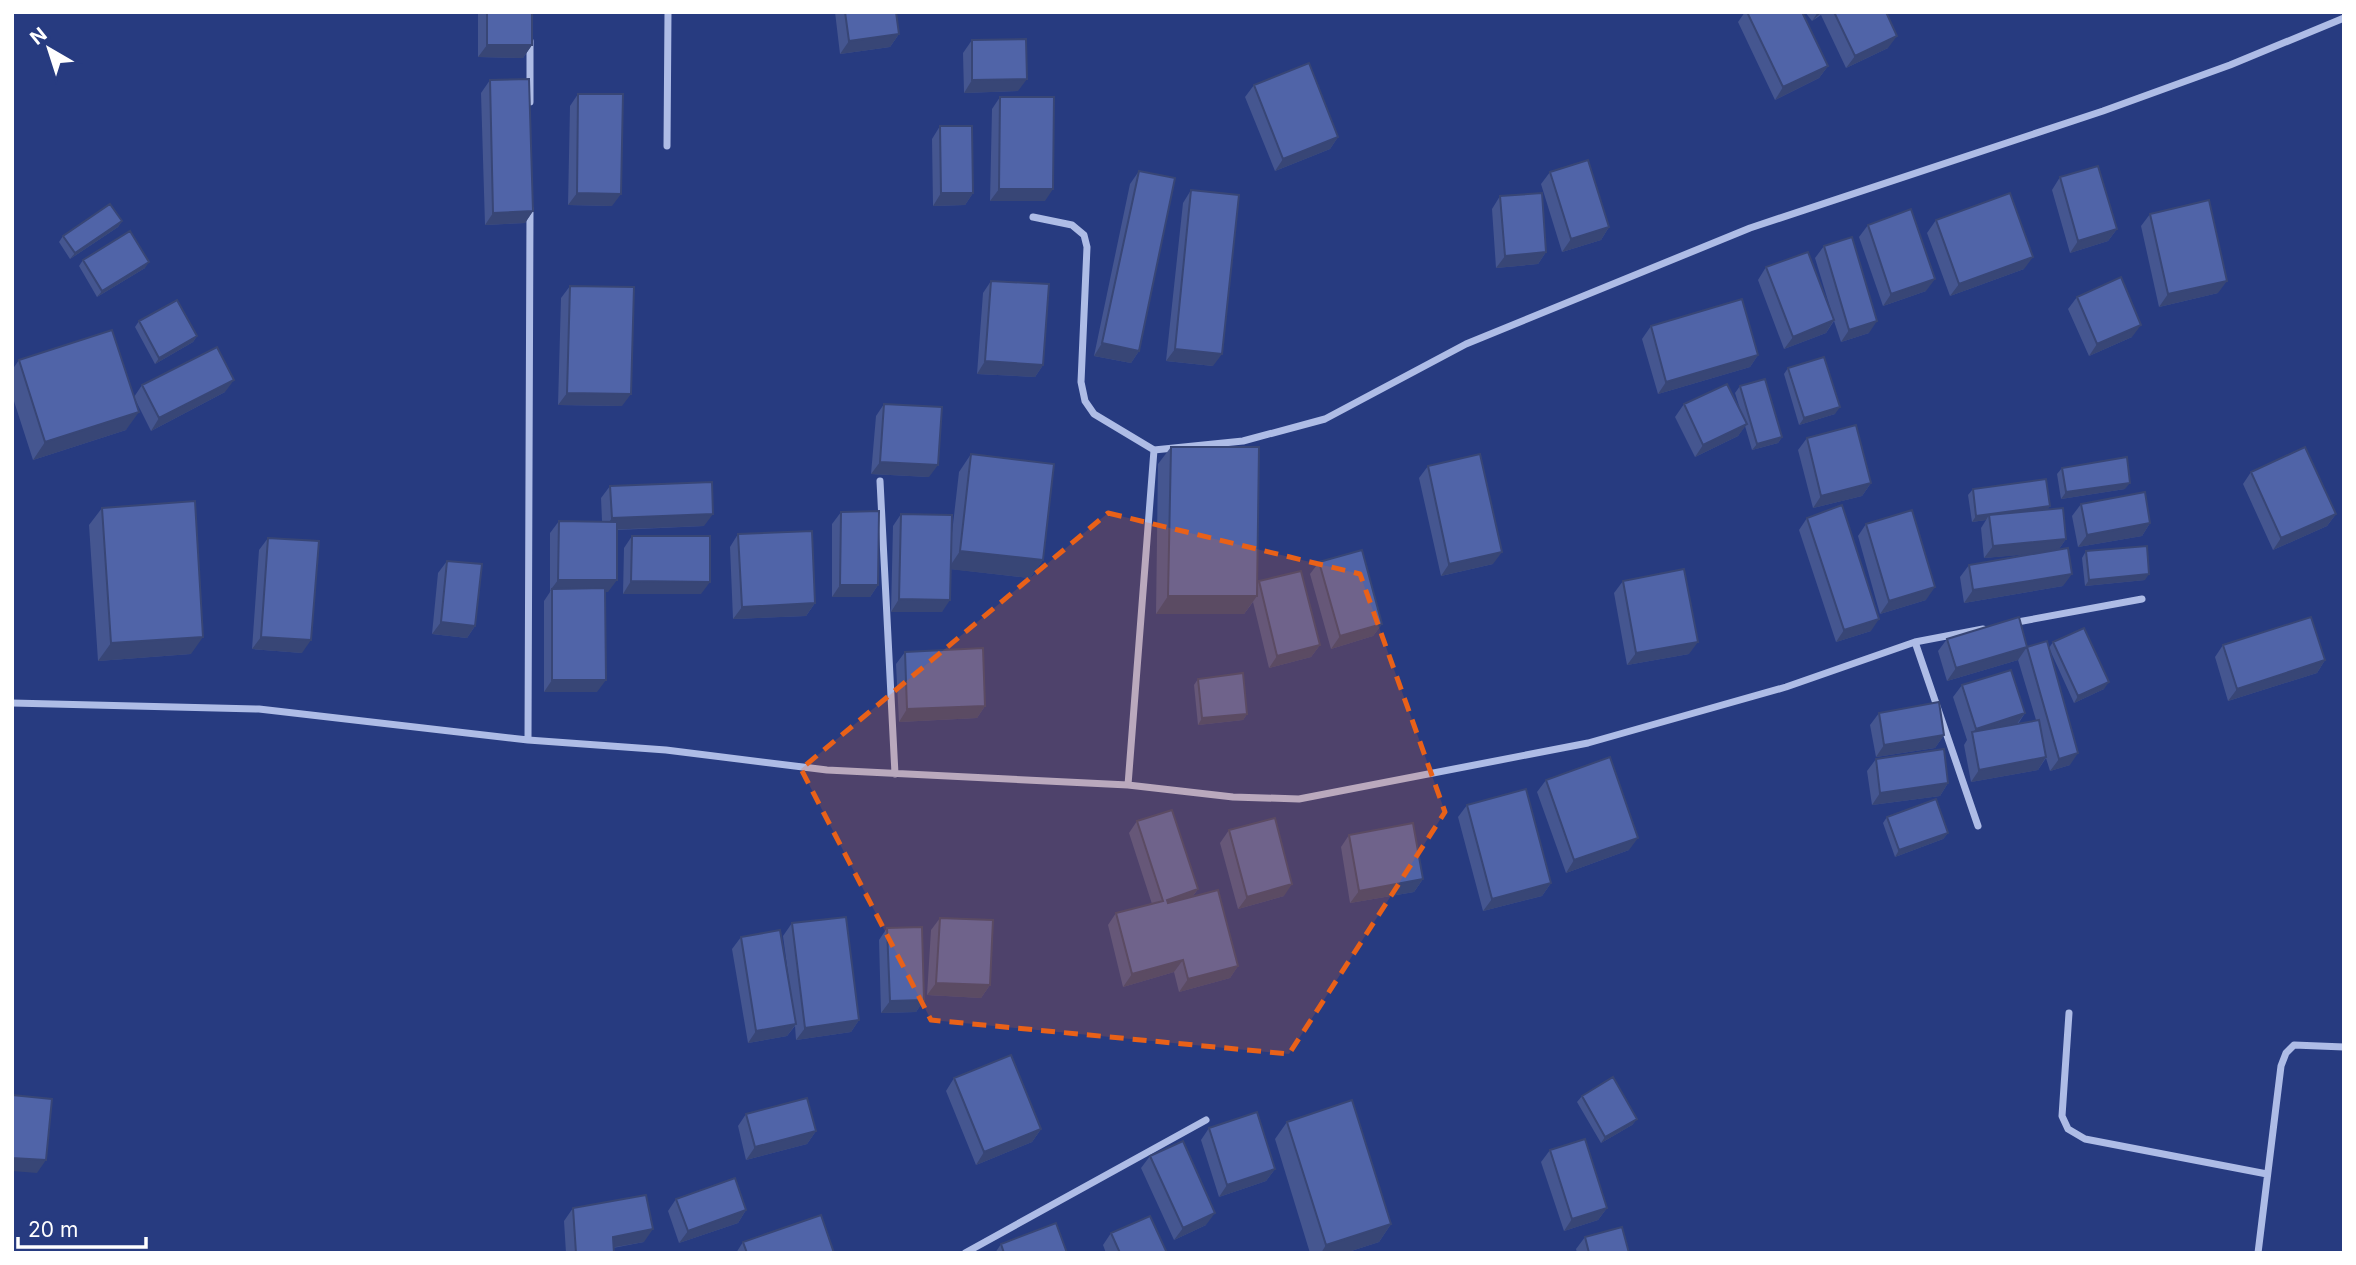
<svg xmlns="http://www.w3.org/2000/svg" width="2356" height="1265" font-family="Inter,sans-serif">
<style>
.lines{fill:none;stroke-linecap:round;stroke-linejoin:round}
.minor{stroke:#aebce6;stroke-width:7}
.wall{fill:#455690}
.shaded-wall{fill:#384676}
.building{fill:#5064a8;stroke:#384676;stroke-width:2}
.marked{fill:#e96118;fill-opacity:0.2;stroke:#e96118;stroke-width:5;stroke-dasharray:14 9;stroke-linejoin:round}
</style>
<rect width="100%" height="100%" fill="#273b80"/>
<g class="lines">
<path class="minor" d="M530 102V41
M667 146 668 12
M1033 217 1072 225 1084 235 1087 247 1081 382 1085 401 1094 414 1154 450 1243 441 1325 419 1466 344 1750 228 2103 111 2230 65 2344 18
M880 481 895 774
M2012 623 2142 599
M1915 642 1978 826
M12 703 259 709 528 740 666 750 827 770 1128 785 1233 797 1299 799 1588 743 1786 687 1915 642 1983 629
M528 740 530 209
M1128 785 1154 450
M2069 1013 2062 1116 2068 1129 2085 1139 2267 1174
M965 1253 1206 1120
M2258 1253 2281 1066 2286 1053 2294 1045 2344 1047"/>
</g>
<path class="wall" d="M478 12H532V45L523 58 478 57Z
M835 12H896L899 34 890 47 840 54Z
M1745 12H1802L1828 66 1819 78 1775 100 1738 22Z
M1805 12H1886L1888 48 1846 68 1821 15 1812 21Z
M972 40 1018 91 964 93 963 53Z
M490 80 533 211 525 223 485 225 481 93Z
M1254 85 1338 137 1330 149 1275 171 1245 97Z
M578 94 612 206 568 205 570 106Z
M1000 97 1045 201H990L992 109Z
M940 126 973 193 965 205 933 206 932 139Z
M1139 171V351L1131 363 1094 356 1130 184Z
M1550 172 1609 227 1601 240 1562 252 1541 184Z
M2060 177 2117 229 2108 241 2070 253 2052 190Z
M1191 190 1213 366 1166 361 1183 203Z
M1500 196 1546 252 1538 264 1496 268 1492 209Z
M2150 214 2218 293 2159 307 2141 226Z
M1936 220 2024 269 1950 296 1927 233Z
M122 221 118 227 70 259 59 242 63 236Z
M1868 225 1926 291 1883 306 1859 237Z
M1824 246 1869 333 1841 342 1834 321 1826 333 1784 349 1758 280 1766 267 1833 317 1815 258Z
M83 260 145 268 97 297 79 266Z
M991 281 1043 365 1035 377 977 374 983 293Z
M570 286 622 406 558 405 561 298Z
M2077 297 2132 337 2089 356 2068 309Z
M139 321 197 336 193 342 155 364 135 327Z
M1651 326 1758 355 1750 367 1658 394 1642 339Z
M19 360 134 397 142 385 225 392 151 431 135 399 126 430 33 460 12 395V370Z
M1788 368 1835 414 1799 425 1784 374Z
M1740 386 1782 437 1778 443 1752 450 1745 426 1738 436 1695 457 1675 417 1684 404 1741 412 1735 393Z
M884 404 929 477 871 474 876 416Z
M1807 438 1871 483 1862 496 1813 508 1798 450Z
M1171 447 1257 584 1259 581 1320 645 1311 657 1269 668 1253 602 1244 614H1156L1158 464Z
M971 454 1043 560 1030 578 951 569 942 612H891L893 526 901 514 952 533 959 472Z
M1428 466 1493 564 1441 576 1419 478Z
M2062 468 2125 489 2061 499 2057 474Z
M2251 472 2336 514 2327 526 2273 550 2243 484Z
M610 486 704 526 617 530 608 592H605L597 692H544V601L550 592V533L559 521H602L601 498Z
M1973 489 2050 506 2047 510 2066 539 2059 549 2063 586 1964 603 1960 577 1969 565 2028 554 1984 558 1981 528 1986 520 1972 522 1968 495Z
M2081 504 2150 523 2142 536 2078 547 2072 516Z
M102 508 191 654 98 661 89 525Z
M841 512 878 585 870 597H832V524Z
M1807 518 1871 631 1836 642 1799 530Z
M1866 524 1926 600 1880 614 1858 536Z
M738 534 815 603 806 616 733 619 730 547Z
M632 536 701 594H623L624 548Z
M268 538 302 653 252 649 259 550Z
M2086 551 2145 580 2085 586 2082 558Z
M447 561 475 626 467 638 432 634 438 573Z
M1319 562 1382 624 1373 636 1331 649 1310 574Z
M1623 581 1689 654 1627 665 1614 593Z
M1947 639 2027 647 2018 660 1947 681 1938 651Z
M2053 642 2104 689 2074 703 2050 650 2070 765 2050 771 2046 758 2038 770 1971 782 1964 745 1967 740 1953 697 1962 685 2025 713 2018 724 2036 720 2018 660 2027 647 2049 648Z
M2223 645 2325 660 2317 673 2228 701 2215 657Z
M905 652 985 706 977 718 899 722 896 664Z
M1198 679 1247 714 1243 720 1198 725 1194 685Z
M1879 713 1944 735 1935 748 1876 757 1870 725Z
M1876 759 1948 783 1940 796 1872 805 1867 771Z
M1546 780 1629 850 1566 873 1537 792Z
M1467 805 1551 883 1542 896 1483 911 1458 817Z
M1887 817 1948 833 1943 839 1895 857 1883 823Z
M1137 821 1198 889 1193 896 1238 966 1230 978 1179 992 1174 972 1123 987 1108 925 1116 913 1152 904 1129 833Z
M1229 830 1284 896 1238 909 1220 843Z
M1349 835 1423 879 1414 892 1350 903 1341 847Z
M940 918 990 985 981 998 927 995 931 930Z
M792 923 859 1020 851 1032 796 1040 795 1026 787 1036 748 1043 732 949 741 937 790 988 783 936Z
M887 928 924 1000 916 1012 881 1013 879 940Z
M954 1078 1041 1129 1032 1142 976 1165 946 1091Z
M1582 1096 1637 1119 1632 1125 1601 1143 1577 1102Z
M746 1114 816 1131 807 1144 746 1160 738 1126Z
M1287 1122 1391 1224 1379 1242 1345 1253H1310L1275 1139Z
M1209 1128 1275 1169 1266 1181 1219 1197 1201 1140Z
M1550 1150 1607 1208 1598 1220 1564 1231 1541 1162Z
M1150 1156 1206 1225 1174 1240 1141 1168Z
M676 1199 746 1210 738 1223 679 1243 668 1211Z
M573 1208 644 1242 613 1248 614 1253H566L564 1221Z
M1111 1233 1167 1253H1106L1103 1245Z
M1585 1237 1629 1253H1577L1576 1249Z
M743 1242 834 1253H736Z
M1001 1244 1067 1253H995Z"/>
<path class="shaded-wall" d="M601 12H630L599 14Z
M1818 12H1822L1812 21Z
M899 34 890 47 840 54 849 41Z
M1897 36 1888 48 1846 68 1855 56Z
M487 45H532L523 58 478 57Z
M1828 66 1819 78 1775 100 1783 87Z
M1027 79 1018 91 964 93 972 80Z
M1338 137 1330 149 1275 171 1283 159Z
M999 189H1053L1045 201H990Z
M577 193 621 194 612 206 568 205Z
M941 193H973L965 205 933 206Z
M533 211 525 223 485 225 493 213Z
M122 221 118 227 70 259 75 253Z
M1609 227 1601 240 1562 252 1571 239Z
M2117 229 2108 241 2070 253 2078 241Z
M1546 252 1538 264 1496 268 1505 256Z
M2033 257 2024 269 1950 296 1959 284Z
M149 262 145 268 97 297 102 291Z
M1935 279 1926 291 1883 306 1891 294Z
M2227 281 2218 293 2159 307 2168 294Z
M1834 320 1826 333 1784 349 1793 337Z
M1877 321 1869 333 1841 342 1849 330Z
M2141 325 2132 337 2089 356 2097 344Z
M197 336 193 342 155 364 159 358Z
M1102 343 1139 351 1131 363 1094 356Z
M1175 349 1222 354 1213 366 1166 361Z
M1758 355 1750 367 1658 394 1666 382Z
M985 361 1043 365 1035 377 977 374Z
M234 380 225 392 151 431 159 418Z
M567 393 631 394 622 406 558 405Z
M1840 407 1835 414 1799 425 1804 418Z
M139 412 126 430 33 460 45 442Z
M1747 424 1738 436 1695 457 1703 445Z
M1782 437 1778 443 1752 450 1757 444Z
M880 462 938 465 929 477 871 474Z
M1871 483 1862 496 1813 508 1821 496Z
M2130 483 2125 489 2061 499 2066 492Z
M2050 506 2045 513 1989 515 1986 520 1972 522 1976 516Z
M713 514 704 526 603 530 612 518Z
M2336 514 2327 526 2273 550 2281 538Z
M2150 523 2142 536 2078 547 2087 535Z
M2066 539 2057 552 1984 558 1993 546Z
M960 551 1043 560 1030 578 948 569Z
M1502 552 1493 564 1441 576 1449 564Z
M2072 574 2063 586 1964 603 1973 590Z
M2149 574 2145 580 2085 586 2089 580Z
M558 580H617L608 592H552V589L549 592Z
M631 581 710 582 701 594H623Z
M840 585H878L870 597H832Z
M1935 587 1926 600 1880 614 1889 601Z
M1168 596H1257L1244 614H1156Z
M899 599 950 600 942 612H891Z
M815 603 806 616 733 619 742 607Z
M1879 619 1871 631 1836 642 1844 630Z
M441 622 475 626 467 638 432 634Z
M1382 624 1373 636 1331 649 1340 636Z
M203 637 191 654 98 661 111 643Z
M261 637 311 640 302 653 252 649Z
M1698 642 1689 654 1627 665 1636 653Z
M1320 645 1311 657 1269 668 1277 656Z
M2027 647 2018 660 1947 681 1956 668Z
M2325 660 2317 673 2228 701 2237 689Z
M552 680H606L597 692H544Z
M2109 682 2104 689 2074 703 2078 696Z
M985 706 977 718 899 722 907 709Z
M2025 713 2016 725 1972 733 1976 729Z
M1247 714 1243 720 1198 725 1202 718Z
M1944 735 1935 748 1876 757 1884 745Z
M2078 753 2070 765 2050 771 2059 759Z
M2046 757 2038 770 1971 782 1979 770Z
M1948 783 1940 796 1872 805 1880 793Z
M1948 833 1943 839 1895 857 1899 850Z
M1638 838 1629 850 1566 873 1574 860Z
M1423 879 1414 892 1350 903 1359 891Z
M1551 883 1542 896 1483 911 1492 899Z
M1292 884 1284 896 1238 909 1247 897Z
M1198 889 1189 901 1158 912 1167 900Z
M1183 960 1174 972 1123 987 1132 974Z
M1238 966 1230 978 1179 992 1188 979Z
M936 983 990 985 981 998 927 995Z
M924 1000 916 1012 881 1013 890 1001Z
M859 1020 851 1032 796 1040 805 1028Z
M796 1024 787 1036 748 1043 756 1031Z
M1637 1119 1632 1125 1601 1143 1605 1137Z
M1041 1129 1032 1142 976 1165 984 1152Z
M816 1131 807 1144 746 1160 755 1147Z
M12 1158 46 1160 37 1173 12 1171Z
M1275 1169 1266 1181 1219 1197 1227 1185Z
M1607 1208 1598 1220 1564 1231 1572 1219Z
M746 1210 738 1223 679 1243 688 1231Z
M1215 1213 1206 1225 1174 1240 1183 1228Z
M1391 1224 1379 1242 1345 1253H1321L1326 1245Z
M653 1229 644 1242 604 1249 613 1237Z"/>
<path class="building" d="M487 12H532V45H487Z
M845 12H896L899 34 849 41Z
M1747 12H1802L1828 66 1783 87Z
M1834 12H1886L1897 36 1855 56Z
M1026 39 1027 79 972 80V40Z
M1309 63 1338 137 1283 159 1254 85Z
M529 79 533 211 493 213 490 80Z
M578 94H623L621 194 577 193Z
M1000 97H1054L1053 189H999Z
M940 126H972L973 193H941Z
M1588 160 1609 227 1571 239 1550 172Z
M2098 166 2117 229 2078 241 2060 177Z
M1139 171 1175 178 1139 351 1102 343Z
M1191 190 1239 195 1222 354 1175 349Z
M1542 193 1546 252 1505 256 1500 196Z
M2010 193 2033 257 1959 284 1936 220Z
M2209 200 2227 281 2168 294 2150 214Z
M110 204 122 221 75 253 63 236Z
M1911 209 1935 279 1891 294 1868 225Z
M130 231 149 262 102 291 83 260Z
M1852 237 1877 321 1849 330 1824 246Z
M1808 252 1834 320 1793 337 1766 267Z
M2121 277 2141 325 2097 344 2077 297Z
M991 281 1049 284 1043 365 985 361Z
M570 286 634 287 631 394 567 393Z
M1742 299 1758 355 1666 382 1651 326Z
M177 300 197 336 159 358 139 321Z
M112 330 139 412 45 442 19 360Z
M217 347 234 380 159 418 142 385Z
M1824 357 1840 407 1804 418 1788 368Z
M1765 379 1782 437 1757 444 1740 386Z
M1727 384 1747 424 1703 445 1684 404Z
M884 404 942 407 938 465 880 462Z
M1856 425 1871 483 1821 496 1807 438Z
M1171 447H1259L1257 596H1168Z
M2305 447 2336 514 2281 538 2251 472Z
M971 454 1054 464 1043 560 960 551Z
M1480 454 1502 552 1449 564 1428 466Z
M2127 457 2130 483 2066 492 2062 468Z
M2046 479 2050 506 1976 516 1973 489Z
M712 482 713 514 612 518 610 486Z
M2145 492 2150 523 2087 535 2081 504Z
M195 501 203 637 111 643 102 508Z
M1842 505 1879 619 1844 630 1807 518Z
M2063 508 2066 539 1993 546 1989 515Z
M1912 510 1935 587 1889 601 1866 524Z
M879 511 878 585H840L841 512Z
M901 514 952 515 950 600 899 599Z
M559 521 617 522V580H558Z
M812 531 815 603 742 607 738 534Z
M632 536H710V582L631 581Z
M268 538 319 541 311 640 261 637Z
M2147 546 2149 574 2089 580 2086 551Z
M2068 548 2072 574 1973 590 1969 565Z
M1362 550 1382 624 1340 636 1319 562Z
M447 561 482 564 475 626 441 622Z
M1684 569 1698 642 1636 653 1623 581Z
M1301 571 1320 645 1277 656 1259 581Z
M605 588 606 680H552V589Z
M2019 617 2027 647 1956 668 1947 639Z
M2311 617 2325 660 2237 689 2223 645Z
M2084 628 2109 682 2078 696 2053 642Z
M2047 641 2078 753 2059 759 2027 647Z
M983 648 985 706 907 709 905 652Z
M2011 670 2025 713 1976 729 1962 685Z
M1243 673 1247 714 1202 718 1198 679Z
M1939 702 1944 735 1884 745 1879 713Z
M2039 720 2046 757 1979 770 1972 732Z
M1944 749 1948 783 1880 793 1876 759Z
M1610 757 1638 838 1574 860 1546 780Z
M1526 789 1551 883 1492 899 1467 805Z
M1936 799 1948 833 1899 850 1887 817Z
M1172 810 1198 889 1167 900 1168 903 1218 890 1238 966 1188 979 1183 960 1132 974 1116 913 1163 901 1137 821Z
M1275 818 1292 884 1247 897 1229 830Z
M1413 823 1423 879 1359 891 1349 835Z
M846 917 859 1020 805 1028 792 923Z
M940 918 993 920 990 985 936 983Z
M922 927 924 1000 890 1001 887 928Z
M780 930 796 1024 756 1031 741 937Z
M1011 1055 1041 1129 984 1152 954 1078Z
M1613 1077 1637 1119 1605 1137 1582 1096Z
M12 1095 52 1099 46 1160 12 1158Z
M807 1098 816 1131 755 1147 746 1114Z
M1352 1100 1391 1224 1326 1245 1287 1122Z
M1257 1112 1275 1169 1227 1185 1209 1128Z
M1585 1139 1607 1208 1572 1219 1550 1150Z
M1183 1141 1215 1213 1183 1228 1150 1156Z
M735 1178 746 1210 688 1231 676 1199Z
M646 1195 653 1229 613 1237 614 1253H576L573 1208Z
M821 1215 834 1253H747L743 1242Z
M1150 1216 1167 1253H1120L1111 1233Z
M1056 1223 1067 1253H1004L1001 1244Z
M1622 1227 1629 1253H1589L1585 1237Z"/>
<path class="marked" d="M1108 513 1360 574 1445 812 1289 1054 931 1020 801 769Z"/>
<rect width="2356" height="1265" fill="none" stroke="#ffffff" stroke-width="28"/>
<g transform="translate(49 49) rotate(321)" stroke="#273b80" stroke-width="5" paint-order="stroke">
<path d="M0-5L12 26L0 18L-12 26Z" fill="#ffffff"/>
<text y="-10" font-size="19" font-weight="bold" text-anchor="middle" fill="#ffffff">N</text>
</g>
<path d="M18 1237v10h128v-10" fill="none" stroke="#ffffff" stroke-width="3.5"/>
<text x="28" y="1237" font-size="21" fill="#ffffff" stroke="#273b80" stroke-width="5" paint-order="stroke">20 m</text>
</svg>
